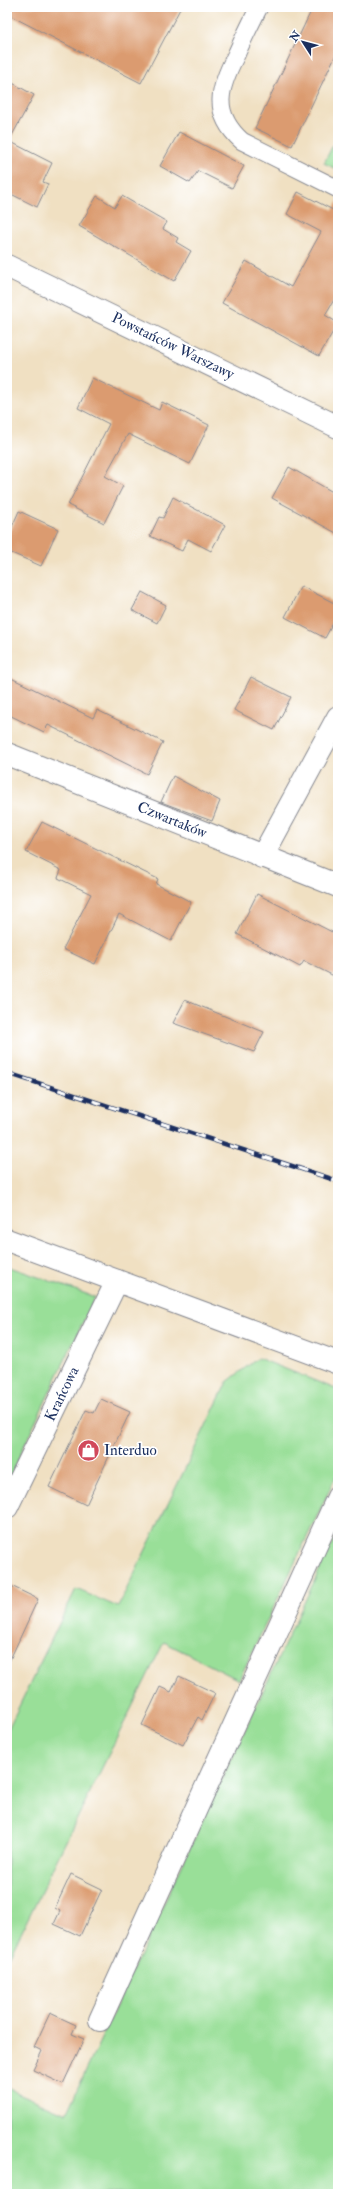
<svg xmlns="http://www.w3.org/2000/svg" width="345" height="2201" font-family="'IM FELL Double Pica',serif">
<style>
.green{fill:#99df98;stroke:#5a877b}
.building{fill:#db9b6f}
.lines{fill:none;stroke-linecap:round;stroke-linejoin:round}
.service-casing{stroke:#868890;stroke-width:19}
.minor-casing{stroke:#868890;stroke-width:24}
.tertiary-casing{stroke:#868890;stroke-width:24}
.service{stroke:#fff;stroke-width:17}
.minor{stroke:#fff;stroke-width:22}
.tertiary{stroke:#fff;stroke-width:22}
.rail-casing{stroke:#1b2f5e;stroke-width:4.5}
.rail{stroke:#fff;stroke-width:3;stroke-dasharray:9;stroke-linecap:butt}
.labels{text-anchor:middle;dominant-baseline:central;stroke-width:3.5;stroke-linejoin:round;paint-order:stroke}
.street-label{font-size:15px;fill:#1b2f5e;stroke:#fff}
.poi-label{font-size:15px;fill:#1b2f5e;stroke:#fff;text-anchor:start}
</style>
<rect width="100%" height="100%" fill="#fff"/>
<filter id="ink" filterUnits="userSpaceOnUse"><feTurbulence type="fractalNoise" baseFrequency=".025" numOctaves="2"/><feDisplacementMap in="SourceGraphic" scale="8" xChannelSelector="R" yChannelSelector="G"/><feConvolveMatrix kernelMatrix="1 2 1 2 8 2 1 2 1" color-interpolation-filters="sRGB"/></filter>
<filter id="wash" filterUnits="userSpaceOnUse"><feTurbulence type="fractalNoise" baseFrequency=".012" numOctaves="4" result="noise"/><feDisplacementMap in="SourceGraphic" scale="16" xChannelSelector="R" yChannelSelector="G"/><feGaussianBlur stdDeviation="0.9" result="paint"/><feColorMatrix in="noise" values="0 0 0 0 0 0 0 0 0 0 0 0 0 0 0 0 0 1.4 0 .05"/><feComposite in="paint" operator="in"/></filter>
<g filter="url(#wash)">
<rect width="100%" height="100%" fill="#f0e0c2"/>
<path class="green" d="M338 135V170L324 163Z
M7 1266 95 1297 7 1482Z
M258 1358 338 1390V1472L239 1680 164 1642 7 1961V1731L76 1589 118 1607 227 1382Z
M338 1530V2194H7V2088L66 2114Z"/>
<g id="blocks">
<path class="building" d="M7 7H181L141 83 7 14Z
M313 7H338V50L292 146 255 128Z
M7 80 34 95 9 141 52 163 43 182 48 184 37 207 7 192Z
M179 132 244 166 232 188 198 171 190 183 160 166Z
M298 192 333 210 338 201V293L325 315 338 323 319 356 222 303 246 261 291 287 321 232 287 214Z
M97 196 115 207 122 196 167 222 163 229 178 238 176 242 191 251 174 281 79 226Z
M92 378 159 410 162 402 209 425 190 464 128 434 105 476 123 486 104 523 68 505 109 424 78 408Z
M289 467 338 495V534L272 498Z
M173 497 225 525 211 551 188 539 182 551 150 536 159 517 163 518Z
M19 511 58 529 41 566 7 551V538Z
M301 586 338 605V614L325 638 285 617Z
M142 592 166 605 157 623 132 610Z
M7 676 93 718 97 710 163 742 147 774 48 725 44 732 7 714Z
M251 677 291 697 274 730 234 710Z
M173 776 220 801 212 821 161 802Z
M42 822 158 879 156 884 191 902 171 941 119 914 95 964 63 949 91 894 58 878 61 870 26 852Z
M257 894 338 935V978L304 961 300 967 237 934Z
M185 1000 264 1032 254 1052 173 1023Z
M101 1399 130 1412 86 1505 49 1487 86 1410 94 1413Z
M7 1584 38 1599 7 1666Z
M179 1676 215 1693 202 1720 198 1717 183 1745 142 1725 160 1687 171 1692Z
M71 1874 102 1889 80 1936 54 1924 60 1911 55 1908Z
M50 2013 76 2025 72 2034 84 2039 63 2084 33 2070 42 2051 34 2047Z"/>
</g>
</g>
<g filter="url(#ink)">
<use href="#blocks" fill-opacity="0" stroke="#868890" stroke-width="1"/>
<g class="lines">
<defs>
<path id="service" d="M259 7C251 23 243 39 236 55 219 88 211 113 242 141L338 189"/>
<path id="minor" d="M7 754 338 886
M262 857 338 717
M7 1507 117 1281
M100 2020 338 1497"/>
<path id="tertiary" d="M7 266 338 427
M7 1240 338 1363"/>
</defs>
<use href="#service" class="service-casing"/>
<use href="#minor" class="minor-casing"/>
<use href="#tertiary" class="tertiary-casing"/>
<use href="#service" class="service"/>
<use href="#minor" class="minor"/>
<use href="#tertiary" class="tertiary"/>
<defs>
<path id="rail" d="M7 1073 338 1181"/>
</defs>
<use href="#rail" class="rail-casing"/>
<use href="#rail" class="rail"/>
</g>
</g>
<defs>
<symbol id="shop-disc" viewBox="-11 -11 22 22"><circle r="9.5" fill="#d1495b" stroke="#fff"/><path d="M-5-2.5h2.3a2.7 3.5 0 0 1 5.4 0H5L5.5 6h-11ZM-1.5-2.5h3a1.5 2.3 0 0 0-3 0Z" fill="#fff"/></symbol>
</defs>
<g fill-rule="evenodd">
<use href="#shop-disc" x="76" y="1438" width="25" height="25"/>
</g>
<g class="labels">
<g class="street-label">
<text transform="translate(173 346) rotate(26)">Powstańców Warszawy</text>
<text transform="translate(172 820) rotate(22)">Czwartaków</text>
<text transform="translate(62 1394) rotate(-64)">Krańcowa</text>
</g>
<g class="poi-label">
<text x="104" y="1450">Interduo</text>
</g>
</g>
<rect width="345" height="2201" fill="none" stroke="#fff" stroke-width="24"/>
<g transform="translate(303 42) rotate(306)" stroke="#ffffff" stroke-width="3" paint-order="stroke">
<path d="M0-3L7 15L0 10L-7 15Z" fill="#1b2f5e"/>
<text y="-6" font-size="11" font-weight="bold" text-anchor="middle" fill="#1b2f5e">N</text>
</g>
</svg>
